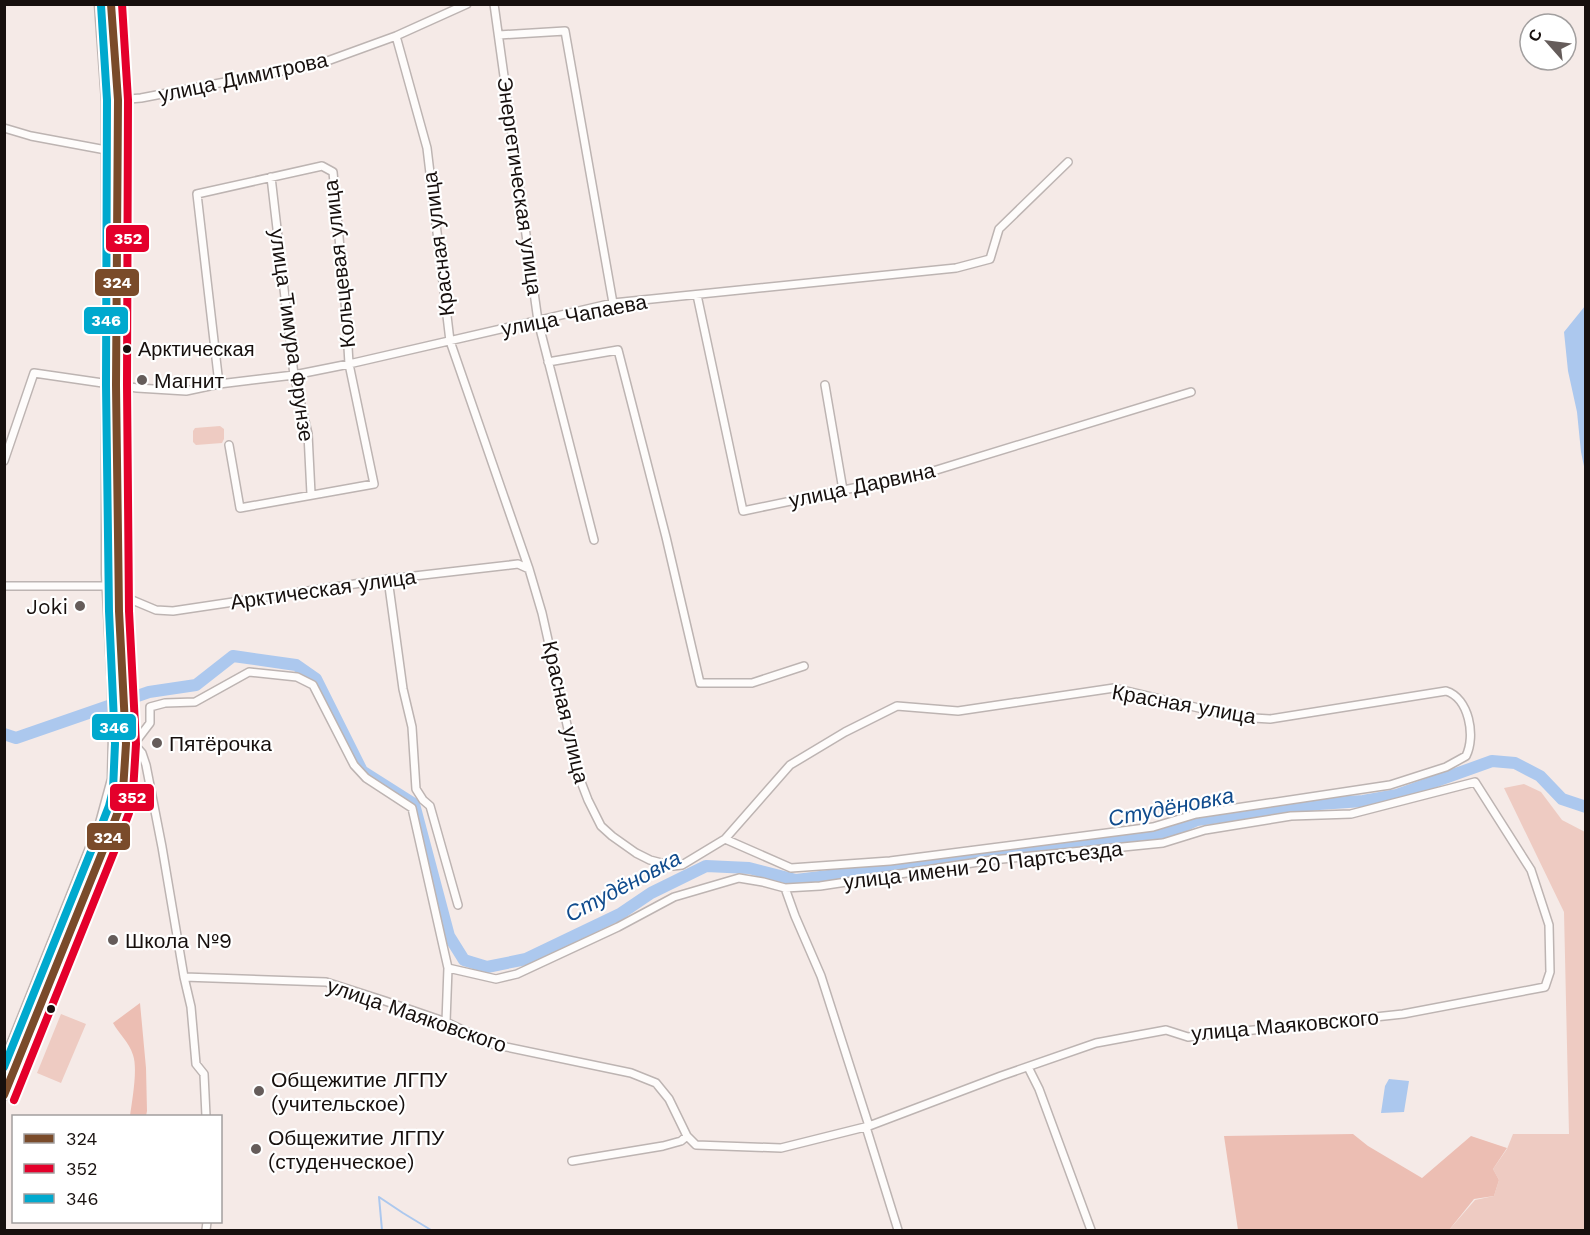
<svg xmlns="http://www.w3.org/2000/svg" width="1590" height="1235" font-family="'Work Sans',sans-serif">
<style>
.green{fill:#eecbc2}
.forest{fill:#ecbeb3}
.water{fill:#acc8ee}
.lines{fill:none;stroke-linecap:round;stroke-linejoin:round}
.stream{stroke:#acc8ee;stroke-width:2}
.river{stroke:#acc8ee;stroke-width:12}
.minor-casing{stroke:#bdb4b2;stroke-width:10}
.major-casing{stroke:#bdb4b2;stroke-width:11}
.minor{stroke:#fefcfb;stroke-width:7}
.major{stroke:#fefcfb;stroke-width:8}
.bus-1-casing{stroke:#fff;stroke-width:12}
.bus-2-casing{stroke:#fff;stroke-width:12}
.bus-3-casing{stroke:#fff;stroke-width:12}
.bus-1{stroke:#7a4b2a;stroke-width:8}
.bus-2{stroke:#e4002b;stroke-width:8}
.bus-3{stroke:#00a9ce;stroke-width:8}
.bus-dot{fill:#17100e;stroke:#fff;stroke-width:2}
.poi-dot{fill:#655c5a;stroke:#fff;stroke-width:2}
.labels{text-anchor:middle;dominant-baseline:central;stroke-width:4.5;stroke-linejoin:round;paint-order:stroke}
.bus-label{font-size:20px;fill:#17100e;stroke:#fff;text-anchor:start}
.street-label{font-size:21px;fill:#17100e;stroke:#fff}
.poi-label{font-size:21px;fill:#17100e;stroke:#fff;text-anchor:start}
.water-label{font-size:22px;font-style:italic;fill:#104b8d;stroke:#fff}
.line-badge{stroke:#fff;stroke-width:2}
.badge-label{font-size:16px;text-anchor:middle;font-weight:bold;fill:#fff}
</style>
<rect width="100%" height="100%" fill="#f5eae7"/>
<path class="green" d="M220 426 224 429V439L222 443 196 445 193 442V431L195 428Z
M1524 784 1541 792 1562 820 1585 832V1230H1449L1475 1200 1494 1196 1499 1180 1493 1169 1507 1149 1513 1134H1569L1564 912 1504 788Z
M61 1014 86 1024 61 1083 37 1073Z"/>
<path class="forest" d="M140 1003 146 1068 147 1111 146 1116H130C132 1101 138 1069 133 1055 129 1042 119 1034 113 1023Z
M1353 1134 1368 1146 1422 1178 1471 1136 1507 1148 1493 1169 1499 1180 1494 1196 1474 1199 1449 1230H1238L1224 1136Z"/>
<path class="water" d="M1585 306V471L1581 452 1577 412 1568 371 1564 332Z
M1389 1079 1409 1081 1404 1112 1381 1113 1385 1086Z"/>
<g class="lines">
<path class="stream" d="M382 1230 379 1197 403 1213 431 1230"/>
<path class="river" d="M4 734 16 738 149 692 196 685 233 656 296 665 316 679 362 771 414 804 449 936 464 960 487 967 526 959 620 914 651 893 706 866 749 868 796 880 1163 835 1197 820 1319 804 1363 801 1397 795 1492 761 1515 763 1540 776 1562 799 1586 807"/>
<defs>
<path id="minor" d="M494 4 538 321 594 540
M499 35 565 31 613 303
M396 36 427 148 450 341 529 569 542 613 578 774 588 800 601 826 612 836 636 853 650 860 673 866 682 865 725 839 790 765 845 732 897 706 958 711 1114 688 1237 717 1270 719 1446 691C1469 698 1476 736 1466 756L1446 767 1390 785 1196 814 1153 827 890 861 791 868 725 839
M118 100 141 98 319 64 396 36 467 4
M4 128 31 136 106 150
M271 177 294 375 308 434 311 494
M697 295 743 511 930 472 1191 392
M548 362 618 350 666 537 700 683H752L804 666
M219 384 197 194 322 166 333 172 346 313 349 364 374 484 240 508 229 445
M825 385 843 490
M4 461 34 373 137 388 186 391 219 384 294 375 349 364 613 303 956 268 990 259 999 229 1068 162
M388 579 403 689 412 727 416 789 423 800 430 806 458 905
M4 586H107L125 597 156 610 173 611 388 579 518 564 529 569
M130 744H134L142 753 146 765 162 847 184 977 191 1007 196 1064 204 1074 206 1116
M134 744 150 723V707L165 703 195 702 249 672 297 677 313 685 354 765 366 778 412 808 448 968 496 979 517 974 618 927 674 897 739 878 763 882 785 888 820 886 992 860 1163 843 1205 830 1291 816 1351 814 1475 782 1531 870 1549 925 1550 972 1545 987 1403 1014 1188 1037 1166 1030 1096 1043 1001 1076 869 1126 781 1148 696 1145 687 1136 669 1099 656 1083 631 1073 492 1044 446 1022 385 1001 326 982 184 977
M785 888 795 916 821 976 869 1126
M446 1022 448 968
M1028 1067 1039 1089 1091 1230
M866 1127 898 1230
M572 1161 663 1146 681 1141 687 1136
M206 1230 207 1222"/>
<path id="major" d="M4 1062 100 823 112 779 113 734 112 686 106 574V101L99 4
M4 1096 110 833 119 809 123 791 126 744 124 686 119 611 116 385 118 100 111 4"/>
</defs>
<use href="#minor" class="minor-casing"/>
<use href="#major" class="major-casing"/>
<use href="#minor" class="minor"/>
<use href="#major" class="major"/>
<defs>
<path id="bus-1" d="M4 1095 110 833 119 809 123 791 126 744 119 611 116 385 118 100 111 4"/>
<path id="bus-2" d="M14 1100 120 837 129 813 133 792 136 744 129 611 127 385 128 100 122 4"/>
<path id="bus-3" d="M4 1067 100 829 109 806 113 790 115 744 109 611 106 385 107 100 101 5"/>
</defs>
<use href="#bus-1" class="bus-1-casing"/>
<use href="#bus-2" class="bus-2-casing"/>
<use href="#bus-3" class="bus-3-casing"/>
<use href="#bus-1" class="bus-1"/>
<use href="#bus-2" class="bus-2"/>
<use href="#bus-3" class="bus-3"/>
</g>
<g class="bus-dot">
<circle cx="127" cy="349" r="5"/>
<circle cx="51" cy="1009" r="5"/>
</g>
<g class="poi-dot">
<circle cx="142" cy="380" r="6"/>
<circle cx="80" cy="606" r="6"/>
<circle cx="157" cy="743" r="6"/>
<circle cx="113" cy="940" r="6"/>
<circle cx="259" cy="1091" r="6"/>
<circle cx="256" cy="1149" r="6"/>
</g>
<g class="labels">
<g class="bus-label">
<text x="138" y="349">Арктическая</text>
</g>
<g class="street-label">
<text transform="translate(243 77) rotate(-12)">улица Димитрова</text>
<text transform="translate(520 186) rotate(82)">Энергетическая улица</text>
<text transform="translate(438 244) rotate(-97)">Красная улица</text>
<text transform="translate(339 264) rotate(-96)">Кольцевая улица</text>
<text transform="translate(574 315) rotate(-11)">улица Чапаева</text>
<text transform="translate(292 335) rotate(82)">улица Тимура Фрунзе</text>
<text transform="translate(862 485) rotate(-12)">улица Дарвина</text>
<text transform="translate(323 589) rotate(-8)">Арктическая улица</text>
<text transform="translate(1184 704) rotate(10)">Красная улица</text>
<text transform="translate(566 712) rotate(77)">Красная улица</text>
<text transform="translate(983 865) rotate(-7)">улица имени 20 Партсъезда</text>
<text transform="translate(417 1015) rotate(19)">улица Маяковского</text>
<text transform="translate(1285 1025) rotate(-5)">улица Маяковского</text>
</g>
<g class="poi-label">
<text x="154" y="380">Магнит</text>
<text x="68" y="606" text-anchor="end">Joki</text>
<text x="169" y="743">Пятёрочка</text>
<text x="125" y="940">Школа №9</text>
<text x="271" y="1079">Общежитие ЛГПУ<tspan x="271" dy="24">(учительское)</tspan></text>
<text x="268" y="1137">Общежитие ЛГПУ<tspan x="268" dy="24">(студенческое)</tspan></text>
</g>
<g class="water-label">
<text transform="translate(1171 807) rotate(-11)">Студёновка</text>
<text transform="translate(623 886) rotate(-28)">Студёновка</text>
</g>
</g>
<g class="line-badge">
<rect x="105" y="224" width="45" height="29" rx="6" fill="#e4002b"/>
<rect x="94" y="268" width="46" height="29" rx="6" fill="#7a4b2a"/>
<rect x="83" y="306" width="46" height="29" rx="6" fill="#00a9ce"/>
<rect x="91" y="713" width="46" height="28" rx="6" fill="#00a9ce"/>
<rect x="109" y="783" width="46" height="29" rx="6" fill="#e4002b"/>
<rect x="86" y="822" width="45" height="29" rx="6" fill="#7a4b2a"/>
</g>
<g class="badge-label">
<text x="128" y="244">352</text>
<text x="117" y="288">324</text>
<text x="106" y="326">346</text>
<text x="114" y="733">346</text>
<text x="132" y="803">352</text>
<text x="108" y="843">324</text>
</g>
<rect width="1590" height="1235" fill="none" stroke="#17100e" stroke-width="12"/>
<rect x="12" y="1115" width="210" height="108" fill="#ffffff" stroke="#a29f9f" stroke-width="1.5"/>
<rect x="24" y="1134" width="30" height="9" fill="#7a4b2a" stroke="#a29f9f" stroke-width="1.5"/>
<text x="66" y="1145" font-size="18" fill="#17100e">324</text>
<rect x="24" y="1164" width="30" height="9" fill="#e4002b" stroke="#a29f9f" stroke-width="1.5"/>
<text x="66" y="1175" font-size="18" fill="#17100e">352</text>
<rect x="24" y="1194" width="30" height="9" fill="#00a9ce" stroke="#a29f9f" stroke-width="1.5"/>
<text x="66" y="1205" font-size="18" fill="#17100e">346</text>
<g transform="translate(1548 42) rotate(298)"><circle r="28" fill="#ffffff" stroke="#a29f9f" stroke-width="1.5"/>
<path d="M0-4.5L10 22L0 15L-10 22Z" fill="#655c5a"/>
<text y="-9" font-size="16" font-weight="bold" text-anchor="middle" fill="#17100e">С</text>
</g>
</svg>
